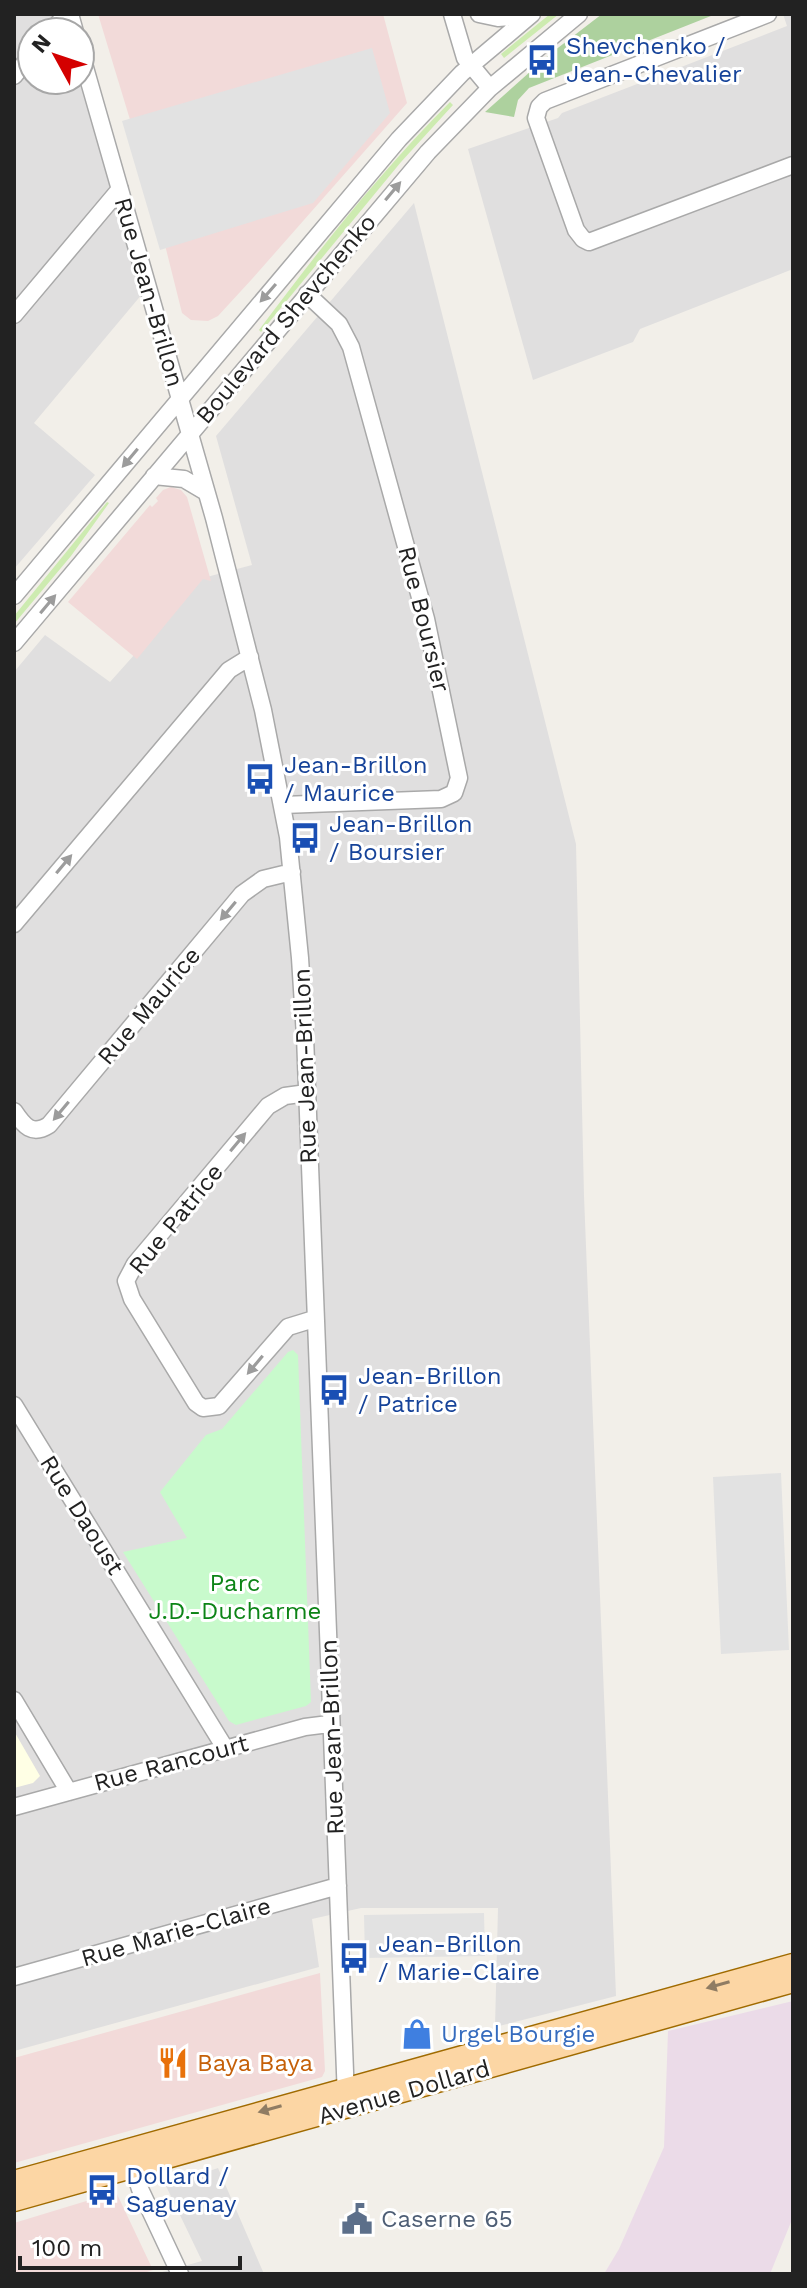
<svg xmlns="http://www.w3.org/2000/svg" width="807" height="2288" font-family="'Work Sans',sans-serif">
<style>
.residential{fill:#e0dfdf}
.commercial{fill:#f2dad9}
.industrial{fill:#ebdbe8}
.education{fill:#ffffe5}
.grass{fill:#cdebb0}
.forest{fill:#add19e}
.park{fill:#c8facc}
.parking{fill:#e2e2e2}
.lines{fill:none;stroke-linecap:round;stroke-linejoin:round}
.minor-casing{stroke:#a9a9a9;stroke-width:19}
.major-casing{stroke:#a06b00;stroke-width:23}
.minor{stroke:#fff;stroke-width:16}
.major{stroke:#fcd6a4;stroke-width:20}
.oneway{fill:#9c9c9c}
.oneway2{fill:#8f7c63}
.labels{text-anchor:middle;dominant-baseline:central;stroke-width:6;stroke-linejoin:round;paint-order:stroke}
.transit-label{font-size:24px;fill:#164399;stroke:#fff;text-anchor:start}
.street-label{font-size:24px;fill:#222;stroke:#fff}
.park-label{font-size:24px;fill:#0c8416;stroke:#fff}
.shop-label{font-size:24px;fill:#366cbe;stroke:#fff;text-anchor:start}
.food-label{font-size:24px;fill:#c56008;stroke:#fff;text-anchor:start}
.service-label{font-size:24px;fill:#4e5e75;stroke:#fff;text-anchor:start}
</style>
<rect width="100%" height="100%" fill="#f2efe9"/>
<path class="residential" d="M14 14H72L77 32H32V80H80V45L148 287 34 423 95 475 14 569Z
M783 14H793V269L640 329 633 342 533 380 468 149 558 118 562 113 787 26Z
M414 203 576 844 584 1196 616 1996 495 2027 498 1908H361L312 1919 319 1967 14 2051V672L45 635 110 682 203 578 252 565 216 436Z
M218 2168 264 2274H155L202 2261 166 2186Z"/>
<path class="commercial" d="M98 14H383L407 103 252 279 218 316 208 321 191 320 182 313 151 189Z
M171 487 181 490 187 497 211 581 203 579 137 659 68 602 150 505 152 507 158 501 156 498 163 490Z
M320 1973 325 2071 322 2077 14 2163V2058Z
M116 2192 153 2270 141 2274H14V2223Z"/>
<path class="industrial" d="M793 2001V2217L770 2274H604L619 2249 664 2147 668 2031Z"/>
<path class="education" d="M14 1731 40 1776 33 1783 14 1788Z"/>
<path class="grass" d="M550 14H559L504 58 501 54Z
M450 102 453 105 401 162 261 332 259 330C318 251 380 172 450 102Z
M107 502 109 503 71 556 14 624V616Z"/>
<path class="forest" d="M602 14H716L529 88 518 100 514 117 485 112 550 54Z"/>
<path class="park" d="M293 1350 298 1355 311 1702 306 1706 236 1725 229 1721 123 1552 187 1538 160 1492 206 1435 222 1429 288 1352Z"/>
<path class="parking" d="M372 48 390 113 313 203 160 250 122 121Z
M781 1473 789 1650 721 1654 713 1477Z
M484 1913 485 1956 365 1958 364 1915Z"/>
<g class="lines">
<defs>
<path id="minor" d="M70 14 75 32
M452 14 465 58 490 88
M479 14 498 18 529 15
M768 14 545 101 539 107 536 118 576 230 583 239 589 242 793 165
M51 32 66 14
M80 50 214 518 263 710 288 837 300 958 305 1036 346 2098
M14 76 32 54
M14 315 120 189
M154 476 184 479 206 492
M14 596 399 139 462 73 532 14
M14 643 428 152 490 88 579 14
M283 805 441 799 454 793 459 778 426 619 351 347 339 324 307 294
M14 924 229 670 250 657
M307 1093 285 1096 268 1106 135 1264 126 1281 132 1299 196 1403 203 1408 219 1406 288 1327 314 1319
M14 1111C24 1126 32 1136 49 1125L242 894 263 879 292 872
M14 1405 225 1748
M14 1700 69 1792
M14 1807 305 1727 329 1724
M14 1977 338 1886
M130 2158 140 2189 180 2274"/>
<path id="major" d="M14 2181 793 1964
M14 2201 793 1982"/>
</defs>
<use href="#minor" class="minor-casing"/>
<use href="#major" class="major-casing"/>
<use href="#minor" class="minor"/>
<use href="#major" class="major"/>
</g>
<defs><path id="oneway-solid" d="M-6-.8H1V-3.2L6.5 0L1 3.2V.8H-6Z" transform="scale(2)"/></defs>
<g class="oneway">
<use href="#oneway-solid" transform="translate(393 191) rotate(-50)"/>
<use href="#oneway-solid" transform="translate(268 293) rotate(131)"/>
<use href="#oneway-solid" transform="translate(130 458) rotate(130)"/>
<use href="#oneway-solid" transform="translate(48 604) rotate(-50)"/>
<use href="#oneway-solid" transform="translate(64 864) rotate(-50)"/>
<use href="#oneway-solid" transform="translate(228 911) rotate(130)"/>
<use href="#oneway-solid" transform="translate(61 1111) rotate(130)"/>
<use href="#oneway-solid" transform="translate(238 1142) rotate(-50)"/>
<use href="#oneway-solid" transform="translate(255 1365) rotate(130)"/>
</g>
<g class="oneway2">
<use href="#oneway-solid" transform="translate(718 1985) rotate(164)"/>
<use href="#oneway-solid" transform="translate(270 2109) rotate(164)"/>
</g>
<defs>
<symbol id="bus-bare" viewBox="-9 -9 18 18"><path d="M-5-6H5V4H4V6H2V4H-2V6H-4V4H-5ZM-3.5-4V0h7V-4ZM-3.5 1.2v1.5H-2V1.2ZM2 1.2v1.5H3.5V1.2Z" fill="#1a4fb4" stroke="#fff" stroke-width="2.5" paint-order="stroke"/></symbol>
<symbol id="shop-bare" viewBox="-9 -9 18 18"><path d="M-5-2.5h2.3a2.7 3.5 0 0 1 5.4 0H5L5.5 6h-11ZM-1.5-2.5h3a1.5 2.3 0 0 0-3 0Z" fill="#3f7fe0" stroke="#fff" stroke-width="2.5" paint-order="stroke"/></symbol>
<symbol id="restaurant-bare" viewBox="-9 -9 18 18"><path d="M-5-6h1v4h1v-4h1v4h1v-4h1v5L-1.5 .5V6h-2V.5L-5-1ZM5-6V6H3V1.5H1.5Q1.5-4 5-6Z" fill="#e8710a" stroke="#fff" stroke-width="2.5" paint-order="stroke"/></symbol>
<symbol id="civic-bare" viewBox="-9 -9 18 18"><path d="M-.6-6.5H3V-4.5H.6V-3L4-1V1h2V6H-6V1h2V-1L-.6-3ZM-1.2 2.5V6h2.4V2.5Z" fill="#5c6f8a" stroke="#fff" stroke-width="2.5" paint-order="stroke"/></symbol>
</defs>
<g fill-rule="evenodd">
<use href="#bus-bare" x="520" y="38" width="44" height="44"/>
<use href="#bus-bare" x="238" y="757" width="44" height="44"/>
<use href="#bus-bare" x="283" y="816" width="44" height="44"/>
<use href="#bus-bare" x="312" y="1368" width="44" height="44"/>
<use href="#bus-bare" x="332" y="1936" width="44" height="44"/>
<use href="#shop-bare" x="395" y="2012" width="44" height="44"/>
<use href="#restaurant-bare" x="151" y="2041" width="44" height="44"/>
<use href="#bus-bare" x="80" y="2168" width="44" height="44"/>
<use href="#civic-bare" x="335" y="2197" width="44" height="44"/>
</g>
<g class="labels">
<g class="transit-label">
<text x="566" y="46">Shevchenko /<tspan x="566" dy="28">Jean-Chevalier</tspan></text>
<text x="284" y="765">Jean-Brillon<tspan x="284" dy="28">/ Maurice</tspan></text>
<text x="329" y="824">Jean-Brillon<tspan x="329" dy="28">/ Boursier</tspan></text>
<text x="358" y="1376">Jean-Brillon<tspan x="358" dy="28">/ Patrice</tspan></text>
<text x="378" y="1944">Jean-Brillon<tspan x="378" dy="28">/ Marie-Claire</tspan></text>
<text x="126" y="2176">Dollard /<tspan x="126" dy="28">Saguenay</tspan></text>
</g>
<g class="street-label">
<text transform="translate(149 292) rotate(74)">Rue Jean-Brillon</text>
<text transform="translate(286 319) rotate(-50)">Boulevard Shevchenko</text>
<text transform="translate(424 619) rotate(76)">Rue Boursier</text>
<text transform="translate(149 1006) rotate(-50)">Rue Maurice</text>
<text transform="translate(305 1066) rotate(-92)">Rue Jean-Brillon</text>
<text transform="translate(176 1219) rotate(-51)">Rue Patrice</text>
<text transform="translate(82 1515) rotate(58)">Rue Daoust</text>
<text transform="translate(332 1737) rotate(-92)">Rue Jean-Brillon</text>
<text transform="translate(171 1763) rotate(-15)">Rue Rancourt</text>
<text transform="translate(176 1932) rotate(-16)">Rue Marie-Claire</text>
<text transform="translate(404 2092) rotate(-16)">Avenue Dollard</text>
</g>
<g class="park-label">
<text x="235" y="1583">Parc<tspan x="235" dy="28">J.D.-Ducharme</tspan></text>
</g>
<g class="shop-label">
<text x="441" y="2034">Urgel Bourgie</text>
</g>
<g class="food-label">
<text x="197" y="2063">Baya Baya</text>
</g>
<g class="service-label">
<text x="381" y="2219">Caserne 65</text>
</g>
</g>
<rect width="807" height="2288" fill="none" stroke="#222222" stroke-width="32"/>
<g transform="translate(56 56) rotate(310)"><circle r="38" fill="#ffffff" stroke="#a7a7a7" stroke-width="2"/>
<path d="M0-6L14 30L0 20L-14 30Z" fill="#d40000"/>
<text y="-12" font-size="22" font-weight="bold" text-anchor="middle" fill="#222222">N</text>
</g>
<path d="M20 2256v12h220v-12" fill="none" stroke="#222222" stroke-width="4"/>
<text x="32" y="2256" font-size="24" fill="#222222" stroke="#ffffff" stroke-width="6" paint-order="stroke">100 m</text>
</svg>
